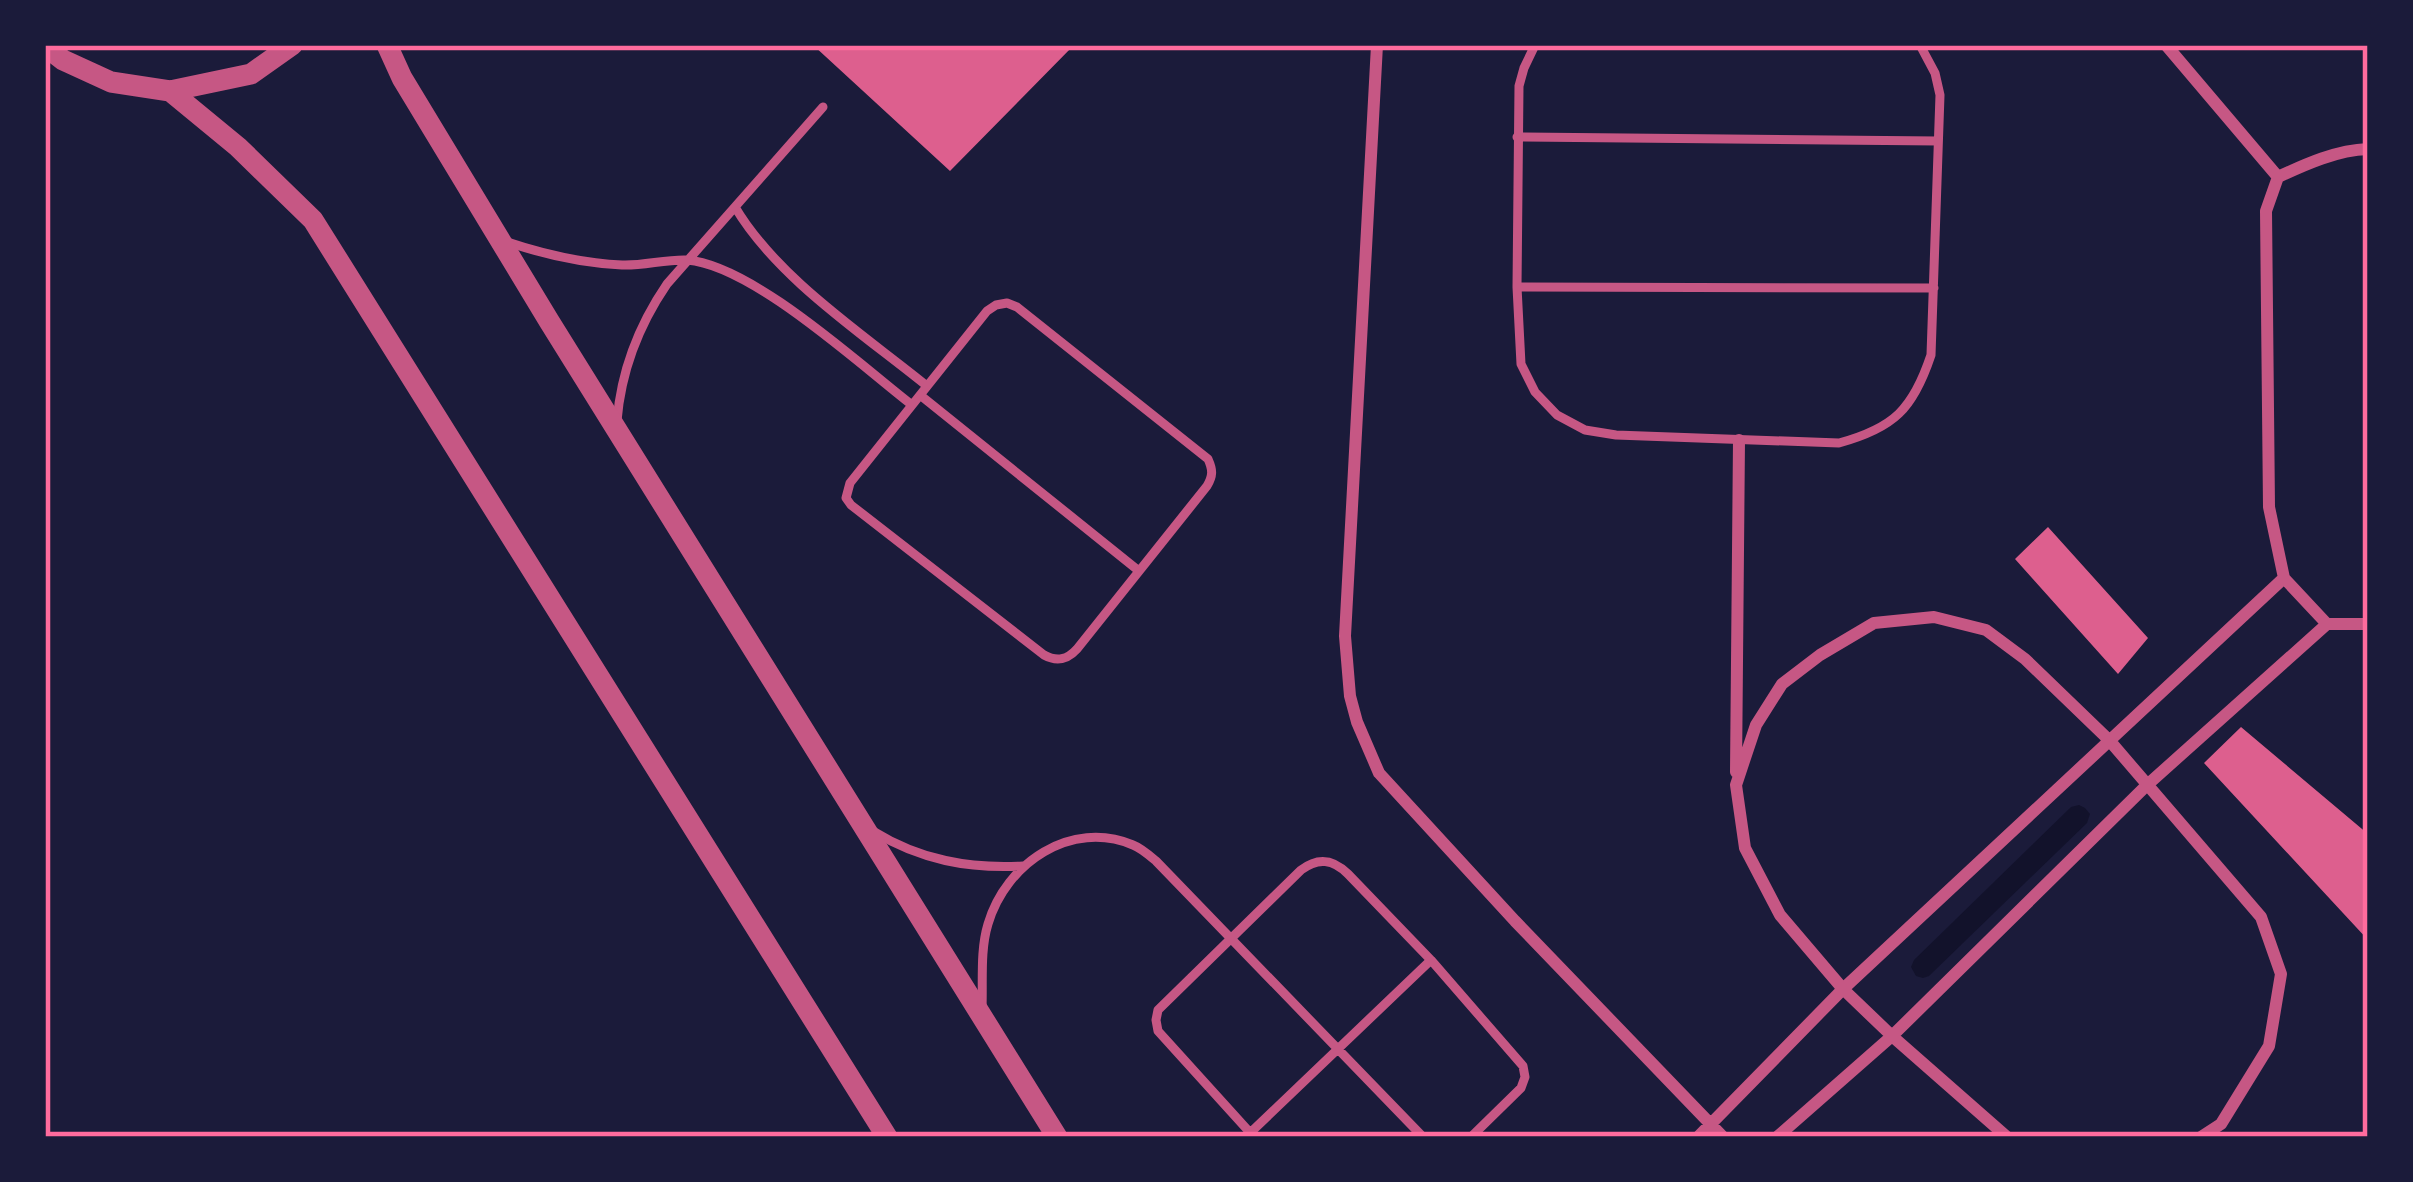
<svg xmlns="http://www.w3.org/2000/svg" width="2413" height="1182" font-family="'Fira Sans',sans-serif">
<style>
.water{fill:#12122b}
.building{fill:#dd5f8e}
.lines{fill:none;stroke-linecap:round;stroke-linejoin:round}
.service{stroke:#c65784;stroke-width:9}
.minor{stroke:#c65784;stroke-width:12}
.tertiary{stroke:#c65784;stroke-width:21}
.neatline{fill:none;stroke:#ff6b9d;stroke-width:4.5}
</style>
<rect width="100%" height="100%" fill="#1b1b3a"/>
<path class="water" d="M2079 805 2085 808 2090 814 2087 823 1929 976 1923 978 1916 976 1911 967 1914 960 2071 807Z"/>
<path class="building" d="M813 45H1074L950 171Z
M2048 527 2148 638 2118 674 2015 559Z
M2241 727 2368 834V940L2204 763Z"/>
<g class="lines">
<path class="service" d="M1535 45 1524 68 1519 86 1517 287 1521 364 1535 392 1557 415 1585 430 1616 435 1839 443C1894 428 1913 409 1931 355L1940 95 1935 73 1920 45
M1517 137 1938 141
M735 207C777 278 863 334 927 386
M504 241C542 254 581 263 622 265 643 266 666 259 687 260 752 265 859 364 912 405
M1517 287 1934 288
M1007 303 1017 307 1208 459C1213 470 1213 476 1207 486L1077 649C1067 660 1057 662 1044 655L851 505 846 498 850 483 987 311 996 305Z
M920 395 1139 571
M617 421C621 372 639 325 667 284L823 107
M873 831C920 860 969 869 1023 866
M982 1008C983 981 980 950 988 924 1006 863 1071 819 1133 845 1141 848 1149 855 1156 861L1423 1137
M1250 1133 1431 960
M1254 1137 1158 1031 1156 1020 1158 1010 1301 870C1318 857 1333 859 1348 874L1431 960 1523 1066 1525 1077 1521 1088 1471 1137"/>
<path class="minor" d="M1377 45 1345 636 1350 696 1357 722 1379 773 1515 921 1723 1137
M2166 45 2278 177
M2368 149C2337 150 2306 164 2278 177L2266 211 2269 507 2284 578 2327 624H2368
M1736 772 1739 440
M1698 1137 1843 989 2284 578
M1777 1137 1892 1036 2146 786 2327 624
M2007 1137 1892 1036 1843 989 1780 915 1745 848 1736 785 1756 725 1782 684 1820 655 1874 623 1934 617 1986 630 2025 659 2109 740 2261 917 2281 974 2269 1046 2221 1124 2201 1137"/>
<path class="tertiary" d="M387 45 402 78 549 321 1057 1137
M45 46 63 60 111 82 170 91 251 74 292 45
M170 91 238 147 313 220 887 1137"/>
</g>
<rect width="2413" height="1182" fill="none" stroke="#1b1b3a" stroke-width="96"/>
<rect x="48" y="48" width="2317" height="1086" class="neatline"/>
</svg>
